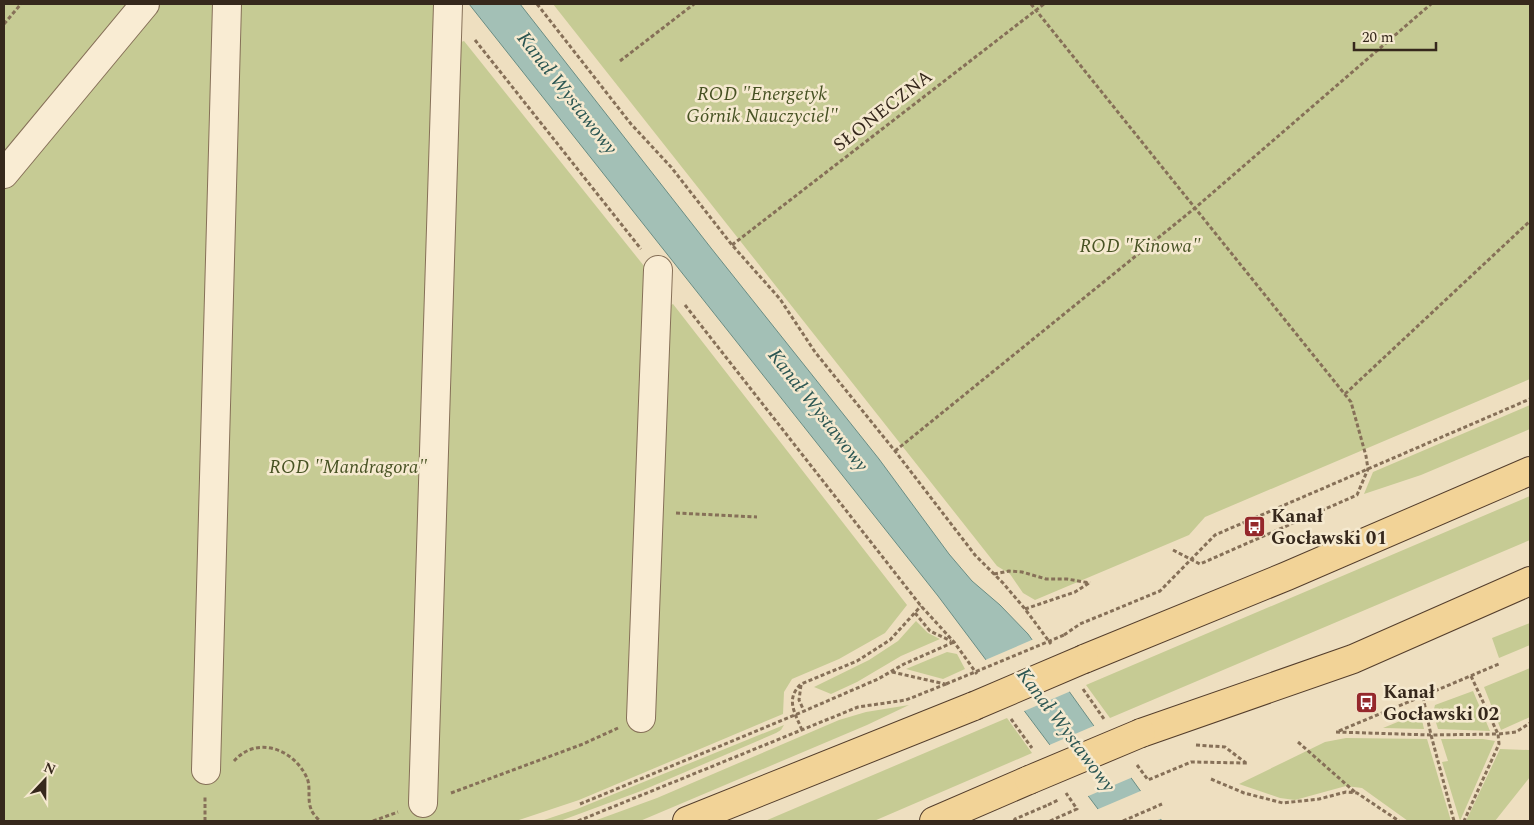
<svg xmlns="http://www.w3.org/2000/svg" width="1534" height="825" font-family="Spectral,serif">
<style>
.green{fill:#c6cb94}
.water{fill:#a3c0b6;stroke:#6a8d84}
.pier{fill:#eedfc0}
.lines{fill:none;stroke-linecap:round;stroke-linejoin:round}
.minor-casing{stroke:#867058;stroke-width:30}
.major-casing{stroke:#543e2c;stroke-width:30}
.path{stroke:#867058;stroke-width:3;stroke-dasharray:4 2.5;stroke-linecap:butt}
.minor{stroke:#f9ecd3;stroke-width:28}
.major{stroke:#f2d397;stroke-width:28}
.major-bridge-casing{stroke:#543e2c;stroke-width:30;stroke-linecap:butt}
.path-bridge{stroke:#867058;stroke-width:3;stroke-dasharray:4 2.5;stroke-linecap:butt}
.major-bridge{stroke:#f2d397;stroke-width:28}
.labels{text-anchor:middle;dominant-baseline:central;stroke-width:5;stroke-linejoin:round;paint-order:stroke}
.park-label{font-size:19px;font-style:italic;fill:#475223;stroke:#f5e9cf}
.street-label{font-size:19px;fill:#36281c;stroke:#f5e9cf}
.poi-label{font-size:19px;font-weight:bold;fill:#36281c;stroke:#f5e9cf;text-anchor:start}
.water-label{font-size:20px;font-style:italic;fill:#2b5652;stroke:#f5e9cf}
</style>
<rect width="100%" height="100%" fill="#eedfc0"/>
<path class="green" d="M4 4H435L455 44 464 41 652 276 665 308 673 304 907 605 885 633 839 659 792 679 784 692 783 714 579 800 516 821H4Z
M553 4H1530V379L1205 517 1189 535 1035 600 1023 593 1010 574 997 566Z
M1530 405V429L1421 475 1364 494 1373 472Z
M1530 496V540L1110 718 1086 685Z
M916 621 928 633 940 639 901 656 857 682 831 694 814 687 869 660 898 641Z
M1530 623V645L1499 658 1492 638Z
M947 652 957 654 965 669 943 679 906 669Z
M1530 668V717L1501 730 1484 687Z
M1473 691 1490 731 1438 729 1433 713 1435 705Z
M909 705 867 725 640 821H594L657 798 839 720 866 712Z
M1417 714 1421 716 1424 729 1383 728Z
M1007 718 1032 753 874 821H765Z
M784 725 781 730 776 733 641 791 560 821H541L577 809Z
M1346 738 1427 739 1451 821H1408L1362 788 1346 786 1295 800 1280 798 1239 784 1325 742Z
M1441 739H1483L1495 741 1460 821 1442 762 1448 761Z
M1500 749 1529 750 1530 777 1495 821H1466Z"/>
<path class="water" d="M469 4H520L711 248 879 459 949 554 972 581 1000 605 1028 634 1162 821H1107L938 596Z"/>
<path class="pier" d="M1034 639 1071 691 1022 712 983 661Z
M1096 725 1133 777 1086 797 1047 746Z
M1143 790 1163 818 1155 821H1104L1096 810Z"/>
<g class="lines">
<defs>
<path id="minor" d="M4 174 145 4
M641 718 658 270
M206 770 227 4
M423 803 448 5"/>
<path id="major" d="M1084 659 1287 576 1530 471
M1141 733 1353 659 1530 581
M687 821 974 706
M934 821 1029 780"/>
</defs>
<use href="#minor" class="minor-casing"/>
<use href="#major" class="major-casing"/>
<path class="path" d="M537 4 631 124 671 167 732 245 780 299 815 352 895 451 975 555 1003 583 1025 609 1051 644
M1031 4 1351 402 1366 456 1368 469 1357 495 1200 564 1171 549
M4 24 21 4
M475 40 641 249
M620 61 694 4
M732 245 1044 4
M685 305 921 606 954 642 977 674
M1345 394 1530 221
M895 451 1195 208 1431 4
M676 513 757 517
M994 574 1009 571 1022 572 1046 579H1067L1090 583
M1025 609 1075 592 1089 583
M915 613 930 631 951 641
M1064 635 1080 624 1160 591 1215 535 1530 399
M892 672 945 684
M1471 676 1498 734 1516 732 1530 723
M801 685 799 700 804 711
M1083 689 1104 719
M1423 697 1431 735 1454 821
M1011 719 1032 748
M802 730C795 713 785 699 801 684L857 661 890 640 921 606
M1339 731 1499 664
M1336 732 1431 735 1498 734 1499 744 1464 821
M1298 742 1356 793
M1196 745 1225 747 1246 763
M234 761C257 735 294 749 307 778 311 787 307 799 311 809 312 813 317 818 320 821
M1137 765 1148 780 1191 762 1247 763
M1211 779 1244 793 1283 803 1319 799 1346 792 1357 793 1399 821
M451 793 583 744 618 728
M580 804 795 715 878 679 904 664 954 642
M205 821V797
M373 821 398 812
M578 821 858 707 906 700 946 684
M1014 821 1015 819 1048 805
M1050 821 1077 809 1066 793
M1123 821 1162 804"/>
<use href="#minor" class="minor"/>
<use href="#major" class="major"/>
<defs>
<path id="major-bridge" d="M974 706 1084 659
M1029 780 1141 733"/>
</defs>
<use href="#major-bridge" class="major-bridge-casing"/>
<path class="path-bridge" d="M946 684 1064 635
M1048 805 1058 800"/>
<use href="#major-bridge" class="major-bridge"/>
</g>
<defs>
<symbol id="bus-square" viewBox="-11 -11 22 22"><rect x="-9" y="-9" width="18" height="18" rx="4" fill="#95282b" stroke="#f5e9cf"/><path d="M-5-6H5V4H4V6H2V4H-2V6H-4V4H-5ZM-3.5-4V0h7V-4ZM-3.5 1.2v1.5H-2V1.2ZM2 1.2v1.5H3.5V1.2Z" fill="#fff"/></symbol>
</defs>
<g fill-rule="evenodd">
<use href="#bus-square" x="1242" y="514" width="25" height="25"/>
<use href="#bus-square" x="1354" y="690" width="25" height="25"/>
</g>
<g class="labels">
<g class="park-label">
<text x="762" y="94">ROD "Energetyk<tspan x="762" dy="22">Górnik Nauczyciel"</tspan></text>
<text x="1140" y="246">ROD "Kinowa"</text>
<text x="348" y="467">ROD "Mandragora"</text>
</g>
<g class="street-label">
<text transform="translate(883 111) rotate(-38)">SŁONECZNA</text>
</g>
<g class="poi-label">
<text x="1271" y="516">Kanał<tspan x="1271" dy="22">Gocławski 01</tspan></text>
<text x="1383" y="692">Kanał<tspan x="1383" dy="22">Gocławski 02</tspan></text>
</g>
<g class="water-label">
<text transform="translate(567 93) rotate(52)">Kanał Wystawowy</text>
<text transform="translate(818 410) rotate(52)">Kanał Wystawowy</text>
<text transform="translate(1066 730) rotate(53)">Kanał Wystawowy</text>
</g>
</g>
<rect width="1534" height="825" fill="none" stroke="#36281c" stroke-width="10"/>
<g transform="translate(45 780) rotate(22)" stroke="#f5e9cf" stroke-width="4" paint-order="stroke">
<path d="M0-4L9 19L0 12L-9 19Z" fill="#36281c"/>
<text y="-8" font-size="14" font-weight="bold" text-anchor="middle" fill="#36281c">N</text>
</g>
<path d="M1354 42v8h82v-8" fill="none" stroke="#36281c" stroke-width="2.5"/>
<text x="1362" y="42" font-size="15" fill="#36281c" stroke="#f5e9cf" stroke-width="4" paint-order="stroke">20 m</text>
</svg>
